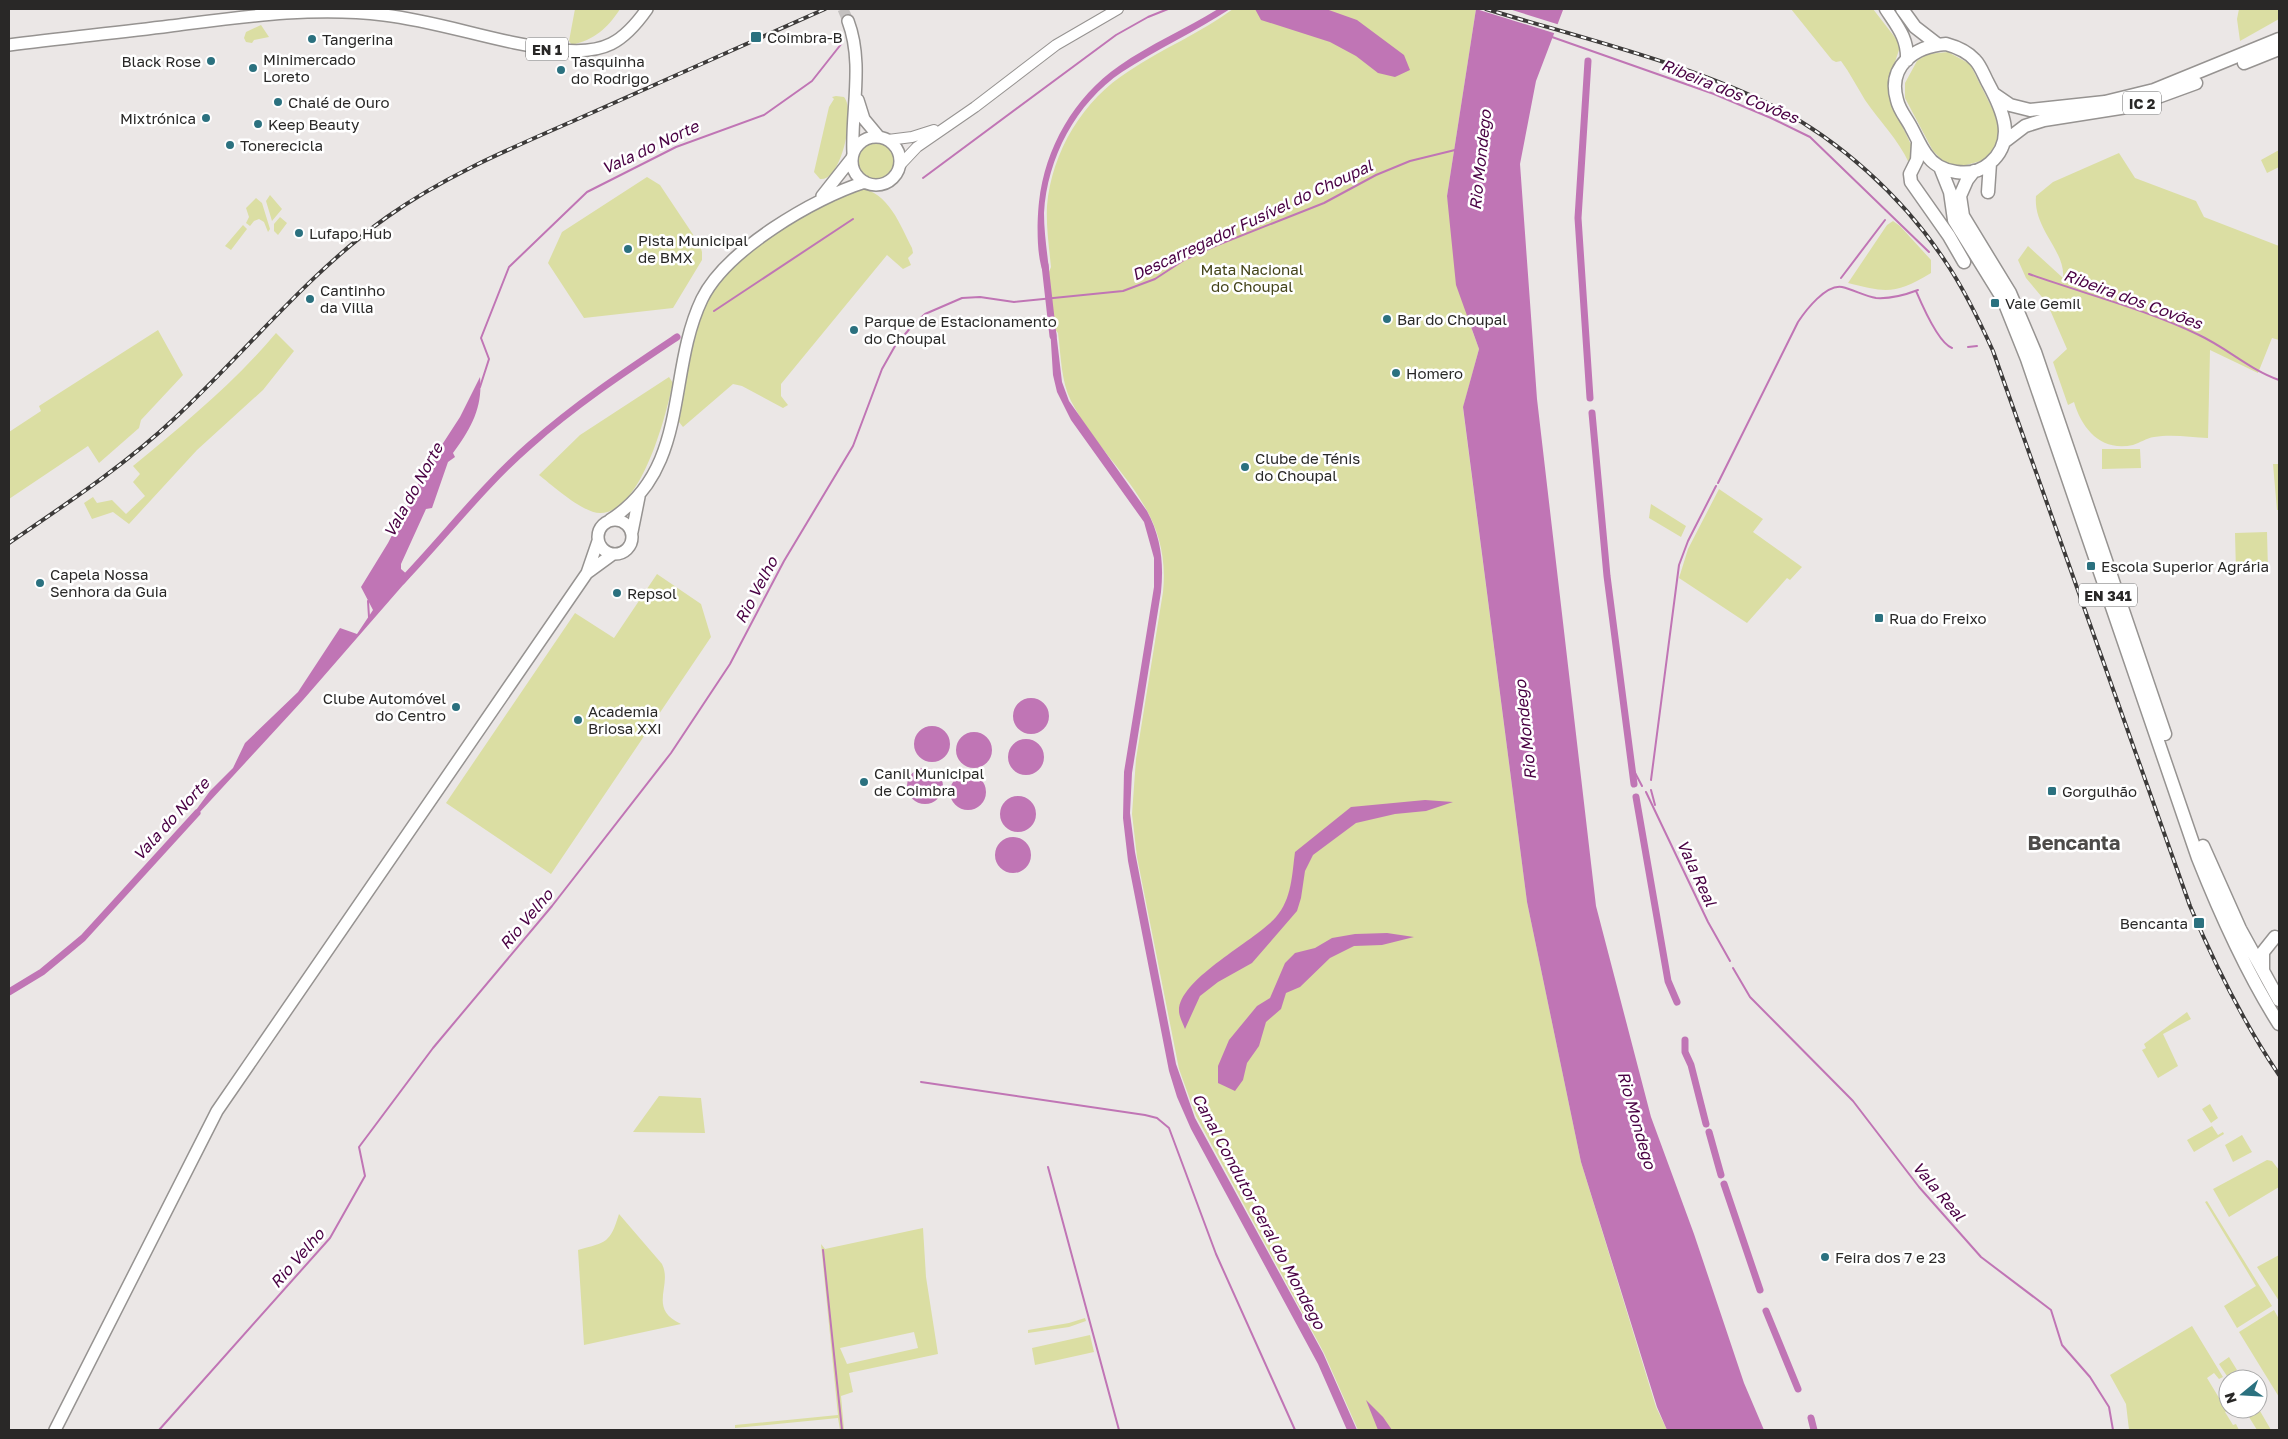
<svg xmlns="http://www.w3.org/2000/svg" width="2288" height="1439" font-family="'Golos Text',sans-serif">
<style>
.green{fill:#dbdea3;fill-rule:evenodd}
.water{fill:#c075b5}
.pier{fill:#ebe7e6}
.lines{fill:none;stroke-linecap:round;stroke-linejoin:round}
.stream{stroke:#c075b5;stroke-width:2}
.canal{stroke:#c075b5;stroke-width:7}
.primary-tunnel{stroke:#c4c1c0;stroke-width:11;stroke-dasharray:11 5.5;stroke-linecap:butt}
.secondary-casing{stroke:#969391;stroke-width:12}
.primary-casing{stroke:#969391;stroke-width:14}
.highway-casing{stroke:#969391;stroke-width:15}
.secondary{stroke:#fff;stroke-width:10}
.primary{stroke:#fff;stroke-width:11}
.highway{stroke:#fff;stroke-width:12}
.rail-casing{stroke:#3d3b3a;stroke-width:4}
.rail{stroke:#fff;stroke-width:2;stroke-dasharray:5.5;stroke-linecap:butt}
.poi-dot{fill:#2b717f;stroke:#fff;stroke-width:2}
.labels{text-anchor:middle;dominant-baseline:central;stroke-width:5;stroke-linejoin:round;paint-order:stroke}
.shield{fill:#fff;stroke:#696868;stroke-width:1}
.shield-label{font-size:14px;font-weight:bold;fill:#292827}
.poi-label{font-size:15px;fill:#292827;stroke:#fff;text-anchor:start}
.park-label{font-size:15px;fill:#44441a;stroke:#fff}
.water-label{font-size:16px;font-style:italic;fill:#490143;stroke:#fff}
.district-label{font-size:20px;font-weight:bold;fill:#4d4b49;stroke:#fff}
</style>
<rect width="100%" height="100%" fill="#ebe7e6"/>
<path class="green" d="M575 9H620C607 29 595 39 572 45L569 41Z
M1233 9H1476L1447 196 1472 330 1479 349 1463 408 1527 902 1581 1162 1656 1407 1667 1430H1358L1324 1353 1196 1116 1179 1069 1137 857 1132 814 1136 759 1163 592C1172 504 1107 470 1071 401 1061 381 1061 356 1058 333L1053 327 1048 274 1051 267C1049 247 1046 226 1047 206 1052 151 1083 100 1129 71 1163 48 1201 33 1233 9Z
M1791 9H1873L1897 40 1900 47 1888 83 1890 100 1914 151 1909 163C1898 139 1880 122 1865 100 1857 87 1850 73 1841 61L1836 62 1832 60Z
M2239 9H2279V19L2240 41 2237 19Z
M261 25 269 37 254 40 252 43 246 42 244 38 246 32Z
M1948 52 1970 64 1996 116 2000 129 1995 147 1984 160 1963 166 1946 164 1933 151 1905 98V83L1917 61 1927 54Z
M836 96 844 97C856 110 842 182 820 179L814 172 829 107 834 99 832 97Z
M855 161a20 20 0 1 1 40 0a20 20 0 1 1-40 0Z
M2279 150V167L2267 173 2261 160Z
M2119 153 2135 178 2196 201 2204 217 2279 246V340L2272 338 2258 373 2210 350 2208 438C2191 437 2171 434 2154 437 2146 438 2140 443 2133 445 2101 452 2082 429 2074 402L2068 405 2053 362 2067 349 2047 303 2026 278 2018 260 2028 246 2063 278C2066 251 2033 229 2036 196L2053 182Z
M647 177 660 185 700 245 702 252V260L673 308 584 318 548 263 562 232Z
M859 188C889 192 900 225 912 248L913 253 908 258 911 265 903 269 887 255 781 384V396L788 405 783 408 742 386 733 384 683 427 679 422C686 386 690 348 702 313 723 251 804 214 859 188Z
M270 195 282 209 272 221 266 201Z
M256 198 262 203 270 229 268 232 264 222 259 219 254 221 250 226 246 223 249 217 246 208Z
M280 217 287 223 278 235 274 231V224Z
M1893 221 1900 226 1931 260V273C1896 294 1887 293 1848 283L1887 225Z
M243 225 247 229 231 250 225 246Z
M158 330 183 375 141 420 139 428 99 463 88 446 9 499V432L41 411 39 406Z
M276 333 294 351 263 390 197 450 129 524 113 512 92 519 84 503 93 497 97 503 112 500 126 514 145 496 133 482 140 474 133 466C183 425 234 383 276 333Z
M669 377 673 383C666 414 642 513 600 513 583 513 553 486 539 475L580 435Z
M2102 449H2140L2141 468 2102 469Z
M2273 464H2279V510H2277Z
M1719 489 1763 519 1753 532 1802 567 1790 580 1787 578 1747 623 1679 578 1688 549Z
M1651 504 1686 526 1681 537 1649 518Z
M2267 532 2268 571 2236 572 2235 533Z
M657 574 701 604 711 637 551 874 446 803 575 613 614 638Z
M2187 1012 2191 1019 2163 1034 2178 1066 2158 1078 2142 1050 2146 1048 2144 1044Z
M659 1096 701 1098 705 1133 633 1132Z
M2210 1104 2218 1118 2211 1123 2202 1109Z
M2212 1126 2218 1135 2223 1132 2224 1134 2194 1152 2187 1140Z
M2242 1135 2252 1152 2233 1162 2225 1145Z
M2267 1160 2272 1161 2279 1170V1187L2229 1217 2213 1189Z
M2207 1201 2272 1306 2237 1328 2224 1306 2256 1286 2205 1202Z
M619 1214 662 1264C673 1286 647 1308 681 1324L584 1345 578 1250C607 1242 610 1243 619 1214Z
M923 1228 926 1277 938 1354 849 1373 853 1392 841 1396 844 1430H840L838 1418 735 1428V1425L838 1415 821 1244 825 1249ZM914 1332 918 1348 847 1364 840 1348Z
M2279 1255V1301L2257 1267Z
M2274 1310 2279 1319V1397L2239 1332Z
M1085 1318 1086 1321 1069 1327 1028 1333V1330L1069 1323Z
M2192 1326 2223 1377 2219 1379 2214 1373 2207 1378 2227 1411 2225 1412 2233 1425 2236 1424 2239 1430H2129L2126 1404 2110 1375Z
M1090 1335 1094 1352 1035 1365 1032 1348Z
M2229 1357 2237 1370 2227 1376 2219 1364Z
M2260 1411 2271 1430H2257L2249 1417Z"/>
<path class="water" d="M1218 9H1230C1195 32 1157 49 1122 72 1076 103 1047 158 1044 213 1044 232 1047 251 1049 270L1048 274H1044C1036 258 1037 220 1039 202 1045 148 1074 97 1119 66 1150 44 1186 29 1218 9Z
M1255 9H1326L1357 20 1404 55 1410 70 1395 77 1378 73 1356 56 1330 42 1261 20Z
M1476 9 1563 10 1536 81 1520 164 1537 399 1596 906 1651 1117 1694 1234 1744 1383 1764 1430H1667L1657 1407 1581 1162 1527 902 1463 407 1479 349 1456 285 1447 196Z
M1050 327H1053L1056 331 1062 382 1069 401 1147 511C1161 537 1164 563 1161 592L1132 773 1130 813 1135 852 1176 1064 1195 1118 1323 1353 1357 1430H1347L1318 1364 1191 1129 1177 1097 1169 1071 1128 861 1123 818 1124 772 1154 587V558L1144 522 1071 420 1057 392 1053 375Z
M480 377C483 407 471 429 453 453L455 457 448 462 432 508 426 509 401 564V569L410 577 303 700 199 813 196 810 210 791 233 768 245 743 298 692 340 628 357 634 373 610 361 587 388 543 425 471 460 417Z
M1013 716a18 18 0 1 1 36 0a18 18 0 1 1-36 0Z
M914 744a18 18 0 1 1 36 0a18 18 0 1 1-36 0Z
M956 750a18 18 0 1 1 36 0a18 18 0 1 1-36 0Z
M1008 757a18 18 0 1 1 36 0a18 18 0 1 1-36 0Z
M907 786a18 18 0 1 1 36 0a18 18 0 1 1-36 0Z
M950 792a18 18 0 1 1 36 0a18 18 0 1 1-36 0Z
M1000 814a18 18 0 1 1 36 0a18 18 0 1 1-36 0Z
M1425 800 1453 802 1426 811 1395 814 1356 823 1313 855 1305 871 1301 898 1297 911 1252 963 1218 982 1200 996 1185 1029C1183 1024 1179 1016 1179 1011 1178 979 1255 941 1276 917 1292 899 1292 874 1295 852L1351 807Z
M995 855a18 18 0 1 1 36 0a18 18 0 1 1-36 0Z
M1387 933 1414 937 1382 945 1354 946 1330 958 1300 987 1286 993 1281 1009 1266 1022 1259 1046 1247 1063 1243 1080 1235 1091 1218 1083V1066L1229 1040 1257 1006 1270 998 1285 963 1295 953 1315 948 1332 938 1355 934Z
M1366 1400 1383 1417 1392 1430H1378Z"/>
<path class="pier" d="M1476 9H1509L1560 25 1557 34Z"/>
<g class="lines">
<path class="stream" d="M1552 37 1714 94 1771 118 1810 137 1929 252
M923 178 1116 35 1148 17 1168 9
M2029 274C2085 294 2145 309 2199 335 2227 348 2250 370 2279 380
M1841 278 1885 220
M1916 291C1922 305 1938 343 1952 348
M714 311 853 219
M1968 347 1977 346
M480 387 489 359 481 338 509 267 587 192 676 147 764 115 812 81 842 43
M1718 483 1798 322C1806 310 1826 284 1842 287 1854 290 1865 296 1876 298 1891 299 1905 295 1918 290
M368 601 369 617
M1633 769 1642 786
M1651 780 1679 565 1688 541 1716 486
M1651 790 1655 805
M1646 792 1708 922 1730 961
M1733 968 1750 997 1853 1101 1919 1187 1981 1257 2051 1310 2062 1345 2090 1377 2109 1407 2113 1430
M921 1082 1145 1115 1157 1118 1169 1128 1216 1254 1295 1430
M1048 1167 1119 1430
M823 1250 842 1430
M159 1430 330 1238 365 1176 359 1147 433 1048 552 906 671 753 730 664 784 561 853 446 882 369 895 346 912 326 925 314 962 298 980 297 1014 302 1123 291 1155 279 1184 260 1215 246 1324 203 1376 175 1410 161 1455 150"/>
<path class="canal" d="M1588 61 1578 218 1590 398
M1045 265 1053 336
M1592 413 1607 576 1634 784
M402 581C445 536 483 486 530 445 576 404 626 371 677 337
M1636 797 1668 981 1677 1002
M9 992 42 972 83 938 197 813
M1685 1040V1052L1691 1065 1706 1124
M1709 1132 1721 1175
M1724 1184 1760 1290
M1766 1311 1798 1389
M1811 1418 1814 1430"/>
<path class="primary-tunnel" d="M843 9 848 21"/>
<defs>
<path id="secondary" d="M888 140 912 137 934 130
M901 164 917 147 975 107 1056 45 1118 9"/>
<path id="primary" d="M848 21C864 63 851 110 853 153
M9 45C62 38 116 33 170 26 241 17 313 6 384 15 444 22 502 45 562 50 604 54 623 43 647 9
M858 100 864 119 879 137
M852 161a24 24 0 1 1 48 0a24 24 0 1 1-48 0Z
M822 196 852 158
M598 537a17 17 0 1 1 34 0a17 17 0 1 1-34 0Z
M610 520C691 468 666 374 702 299 726 250 814 198 865 182
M632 532 639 497
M587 573 613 554
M55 1430 217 1111 587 573 598 541"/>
<path id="highway" d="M1886 9C1897 26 1908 38 1907 60
M1902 9 1915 27 1937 44
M1946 44C1957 47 1967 51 1975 60 1981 66 1984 76 1988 83 2002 109 2017 140 1990 163 1972 179 1939 174 1926 154 1920 146 1916 136 1911 127 1907 119 1899 110 1897 100 1887 66 1915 46 1946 44Z
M2244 63 2279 49
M1994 94 2010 105 2030 110 2105 102 2154 90 2279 39
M2004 142 2025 126 2044 120 2133 106 2196 83
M1918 143 1917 160 1910 174 1911 182 1949 236 1964 262
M1940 167 1950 192 1954 220 2003 299 2027 359 2198 858C2221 916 2246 972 2279 1024
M1974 171 1967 180 1960 196 1963 216 2010 293 2035 352 2165 734
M1988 192 1990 163
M2203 846 2240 929 2279 1000
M2263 969V952L2275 937"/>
</defs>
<use href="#secondary" class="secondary-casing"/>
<use href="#primary" class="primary-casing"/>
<use href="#highway" class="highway-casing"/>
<use href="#secondary" class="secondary"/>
<use href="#primary" class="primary"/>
<use href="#highway" class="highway"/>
<defs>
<path id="rail" d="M1486 9C1578 37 1683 62 1769 104 1838 138 1903 197 1945 261 1964 289 1979 320 1993 351L2190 906C2215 965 2243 1022 2279 1075
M9 543C66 504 124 466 175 418 246 352 307 274 387 217 446 175 514 147 580 118 662 82 743 45 825 9"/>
</defs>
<use href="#rail" class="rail-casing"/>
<use href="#rail" class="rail"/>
</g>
<g class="poi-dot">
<rect x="750" y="31" width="12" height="12" rx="2.5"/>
<circle cx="312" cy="39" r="5"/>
<circle cx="211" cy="61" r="5"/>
<circle cx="253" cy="68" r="5"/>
<circle cx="561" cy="70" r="5"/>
<circle cx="278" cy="102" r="5"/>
<circle cx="206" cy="118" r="5"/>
<circle cx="258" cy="124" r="5"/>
<circle cx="230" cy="145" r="5"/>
<circle cx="299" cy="233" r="5"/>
<circle cx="628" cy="249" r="5"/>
<circle cx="310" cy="299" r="5"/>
<rect x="1990" y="298" width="10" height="10" rx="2.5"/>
<circle cx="1387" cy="319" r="5"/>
<circle cx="854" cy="330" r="5"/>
<circle cx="1396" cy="373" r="5"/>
<circle cx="1245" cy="467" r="5"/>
<rect x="2086" y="561" width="10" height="10" rx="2.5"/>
<circle cx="40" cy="583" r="5"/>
<circle cx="617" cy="593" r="5"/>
<rect x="1874" y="613" width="10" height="10" rx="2.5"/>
<circle cx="456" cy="707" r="5"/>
<circle cx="578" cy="720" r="5"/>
<circle cx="864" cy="782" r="5"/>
<rect x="2047" y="786" width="10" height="10" rx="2.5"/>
<rect x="2193" y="917" width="12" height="12" rx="2.5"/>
<circle cx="1825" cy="1257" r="5"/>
</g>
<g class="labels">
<g class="shield">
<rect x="526" y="37.5" width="42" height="23" rx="4"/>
<rect x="2123" y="91.5" width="38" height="23" rx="4"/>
<rect x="2079" y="583.5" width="58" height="23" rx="4"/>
</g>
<g class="shield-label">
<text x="547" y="49">EN 1</text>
<text x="2142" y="103">IC 2</text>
<text x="2108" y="595">EN 341</text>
</g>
<g class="poi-label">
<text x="767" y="37">Coimbra-B</text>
<text x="322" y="39">Tangerina</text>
<text x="263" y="59">Minimercado<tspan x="263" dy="17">Loreto</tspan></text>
<text x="201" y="61" text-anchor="end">Black Rose</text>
<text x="571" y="61">Tasquinha<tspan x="571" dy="17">do Rodrigo</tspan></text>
<text x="288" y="102">Chalé de Ouro</text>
<text x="196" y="118" text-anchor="end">Mixtrónica</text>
<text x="268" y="124">Keep Beauty</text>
<text x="240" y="145">Tonerecicla</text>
<text x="309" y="233">Lufapo Hub</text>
<text x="638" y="240">Pista Municipal<tspan x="638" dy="17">de BMX</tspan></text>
<text x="320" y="290">Cantinho<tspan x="320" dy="17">da Villa</tspan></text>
<text x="2005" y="303">Vale Gemil</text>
<text x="1397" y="319">Bar do Choupal</text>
<text x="864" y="321">Parque de Estacionamento<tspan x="864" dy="17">do Choupal</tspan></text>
<text x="1406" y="373">Homero</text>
<text x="1255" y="458">Clube de Ténis<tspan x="1255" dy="17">do Choupal</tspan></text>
<text x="2101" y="566">Escola Superior Agrária</text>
<text x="50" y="574">Capela Nossa<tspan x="50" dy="17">Senhora da Guia</tspan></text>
<text x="627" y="593">Repsol</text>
<text x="1889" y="618">Rua do Freixo</text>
<text x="446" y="698" text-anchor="end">Clube Automóvel<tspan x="446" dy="17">do Centro</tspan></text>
<text x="588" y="711">Academia<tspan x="588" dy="17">Briosa XXI</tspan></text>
<text x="874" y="773">Canil Municipal<tspan x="874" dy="17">de Coimbra</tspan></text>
<text x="2062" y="791">Gorgulhão</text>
<text x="2188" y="923" text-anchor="end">Bencanta</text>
<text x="1835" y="1257">Feira dos 7 e 23</text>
</g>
<g class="park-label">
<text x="1252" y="269">Mata Nacional<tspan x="1252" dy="17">do Choupal</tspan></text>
</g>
<g class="water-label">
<text transform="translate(1730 91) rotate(22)">Ribeira dos Covões</text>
<text transform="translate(650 147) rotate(-25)">Vala do Norte</text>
<text transform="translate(1480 160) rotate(-84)">Rio Mondego</text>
<text transform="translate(1252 220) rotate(-25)">Descarregador Fusível do Choupal</text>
<text transform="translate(2133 299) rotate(20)">Ribeira dos Covões</text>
<text transform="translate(413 490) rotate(-61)">Vala do Norte</text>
<text transform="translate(756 590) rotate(-62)">Rio Velho</text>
<text transform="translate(1525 730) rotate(-96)">Rio Mondego</text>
<text transform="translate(171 819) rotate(-48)">Vala do Norte</text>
<text transform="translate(1697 873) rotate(65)">Vala Real</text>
<text transform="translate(526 919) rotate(-50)">Rio Velho</text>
<text transform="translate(1637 1120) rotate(74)">Rio Mondego</text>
<text transform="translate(1939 1191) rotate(50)">Vala Real</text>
<text transform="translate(1259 1211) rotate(62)">Canal Condutor Geral do Mondego</text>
<text transform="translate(297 1258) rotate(-49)">Rio Velho</text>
</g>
<g class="district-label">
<text x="2074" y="842">Bencanta</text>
</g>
</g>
<rect width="2288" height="1439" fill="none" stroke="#292827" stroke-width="20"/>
<g transform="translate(2243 1394) rotate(252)"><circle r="24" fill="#ffffff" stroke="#a9a9a9"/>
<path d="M0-4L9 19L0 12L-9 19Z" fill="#2b717f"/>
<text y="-8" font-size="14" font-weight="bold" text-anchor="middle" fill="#292827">N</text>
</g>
</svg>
